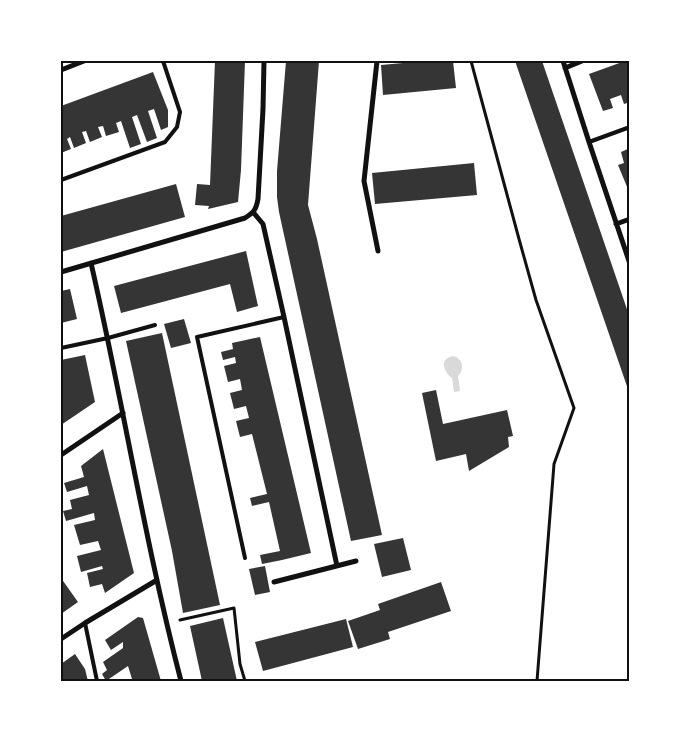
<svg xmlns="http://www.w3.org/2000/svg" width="691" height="742" font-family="'Times New Roman',serif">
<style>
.water{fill:#d9d9d9}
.building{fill:#353535}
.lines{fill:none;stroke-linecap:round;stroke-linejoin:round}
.path{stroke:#111;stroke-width:3}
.service{stroke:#111;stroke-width:4}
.minor{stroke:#111;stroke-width:5}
.neatline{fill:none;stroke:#111;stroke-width:2}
</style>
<rect width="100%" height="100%" fill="#fff"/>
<path class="water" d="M453 356C463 358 465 370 458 376L460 391 454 392 452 378C443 371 439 359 453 356Z"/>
<path class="building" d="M215 61H245L241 170 238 202 208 209 209 206 195 205 197 184 210 185Z
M286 61H319L308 205 317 239 382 535 351 541 279 212 277 197V171Z
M425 61H453L456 88 383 95 381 65Z
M515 61H542L630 318V395Z
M625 61H630V102L624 104 621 95 610 99 613 108 603 111 589 74Z
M153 72 168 110V127L161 130 154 109 148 111 157 138 147 142 137 115 132 117 141 144 130 148 121 121 116 123 119 132 106 136 103 126 98 127 102 137 90 142 86 131 82 132 86 143 74 148 70 137 67 139 71 149 61 153V106Z
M630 148V194L618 165 624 163 621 152Z
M474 163 477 195 375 204 372 173Z
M176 184 185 217 61 252V216Z
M246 251 258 306 237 312 230 284 121 313 114 286Z
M70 289 77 319 61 323V291Z
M184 319 191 343 171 348 164 324Z
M162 333 220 605 183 613 172 551 126 341Z
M260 337 311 553 282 560 262 564 260 555 280 551 269 502 252 506 250 498 267 494 252 434 240 437 236 421 249 418 246 406 234 409 230 393 242 390 240 379 228 382 224 366 236 363 235 357 223 360 221 352 233 349 232 343Z
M85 355 95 402 61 425V360Z
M436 390 443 424 507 410 513 436 508 437 509 447 469 471 466 454 436 461 422 393Z
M103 449 134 573 105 593 102 584 90 587 87 573 103 569 102 566 81 572 77 556 101 550 98 541 80 545 74 525 95 520 94 513 66 521 63 511 72 509 70 500 89 495 87 486 67 492 64 483 84 477 81 466Z
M403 538 411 570 382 577 374 544Z
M265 566 270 592 255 595 249 569Z
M61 578 78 602 61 614Z
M441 582 451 611 388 632 390 639 358 649 348 621 380 610 378 604Z
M138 617 143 618 161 681H129L132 679 128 666 106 681 102 674 107 670 103 662 123 648V642L111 650 105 640Z
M223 618 237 681H202L190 626Z
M346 619 353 647 263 671 255 642Z
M75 654 85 669 88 681H61V664Z"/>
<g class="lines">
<path class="path" d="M471 61 519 239 536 300 574 408 554 464 537 681
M180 620 234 608 240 664 245 681"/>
<path class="service" d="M589 142 630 127
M61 180 165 142 177 127 180 112 163 61
M61 348 108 338 155 325
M245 558 197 337 284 317
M85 623 97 681"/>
<path class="minor" d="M377 61 364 181 378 251
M563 61 589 142 630 264
M565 68 582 61
M61 70 84 61
M253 212 263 224 284 317 337 566
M616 224 630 219
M91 263C123 402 145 543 181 681
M61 272 245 218C254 212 256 210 258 199L263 109 264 61
M61 455 123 413
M274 582 356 561
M61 639 85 623 157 580"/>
</g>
<rect width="691" height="742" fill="none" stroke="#ffffff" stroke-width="125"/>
<rect x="62" y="62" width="566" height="618" class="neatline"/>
</svg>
